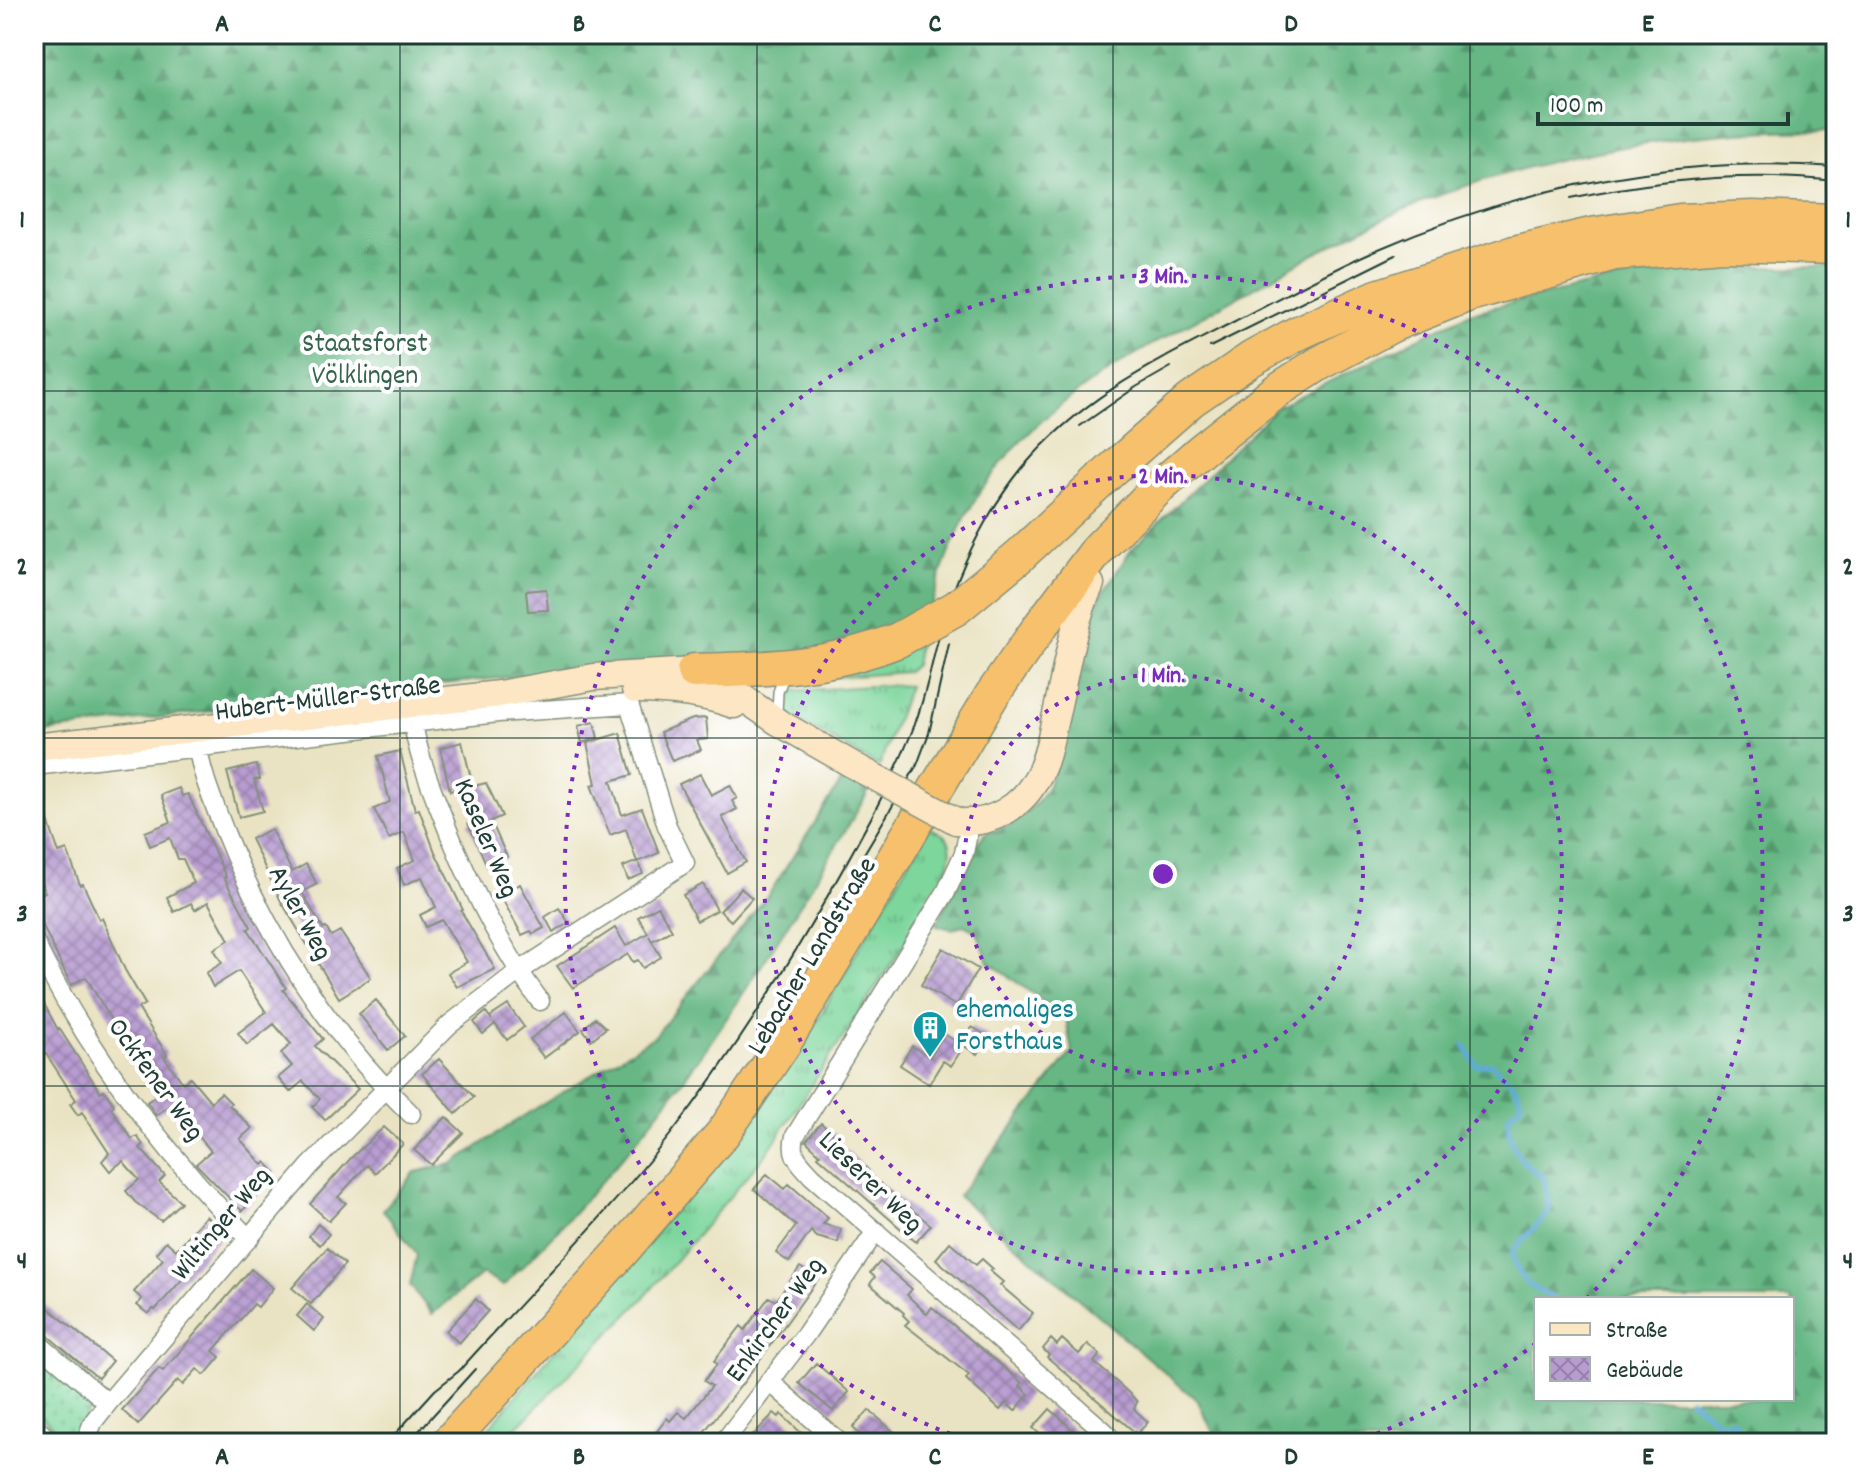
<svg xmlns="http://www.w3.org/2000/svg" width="1870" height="1477" font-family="Dekko,sans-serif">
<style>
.grass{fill:url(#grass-tufts);stroke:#4e8a68;stroke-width:2}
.forest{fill:url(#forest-firs);stroke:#427a5c;stroke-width:2;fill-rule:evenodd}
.park{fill:url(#park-dots);stroke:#4e8a68;stroke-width:2}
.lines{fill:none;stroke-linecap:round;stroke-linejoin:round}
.stream{stroke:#60aad8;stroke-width:5}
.building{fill:url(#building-cross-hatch)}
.lane-casing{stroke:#84907c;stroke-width:12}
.street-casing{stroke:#84907c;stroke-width:21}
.secondary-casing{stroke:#84907c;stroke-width:29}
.highway-casing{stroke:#84907c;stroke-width:37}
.lane{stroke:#fff;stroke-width:9}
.street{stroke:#fff;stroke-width:18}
.secondary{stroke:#fce6c4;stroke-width:26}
.highway{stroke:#f7c06c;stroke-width:34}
.tram{stroke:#1f3d34;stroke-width:2}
.secondary-bridge-casing{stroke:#84907c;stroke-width:29;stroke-linecap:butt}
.highway-bridge-casing{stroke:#84907c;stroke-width:37;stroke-linecap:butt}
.secondary-bridge{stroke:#fce6c4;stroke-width:26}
.highway-bridge{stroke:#f7c06c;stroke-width:34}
.grid{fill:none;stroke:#1f3d34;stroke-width:2;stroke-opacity:0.55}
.ring{fill:none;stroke:#7b2cbf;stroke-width:4;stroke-dasharray:4 8}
.labels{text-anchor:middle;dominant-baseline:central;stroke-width:8;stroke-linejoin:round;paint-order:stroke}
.park-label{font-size:28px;fill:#36634e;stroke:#fff}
.street-label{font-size:28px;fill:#1f3d34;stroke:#fff}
.culture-label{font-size:28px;fill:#0d838f;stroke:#fff;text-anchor:start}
.centre{fill:#7b2cbf;stroke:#fff;stroke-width:4}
.ring-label{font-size:24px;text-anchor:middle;font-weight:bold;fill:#7b2cbf;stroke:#fff;stroke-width:8;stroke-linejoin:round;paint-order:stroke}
.neatline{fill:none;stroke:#1f3d34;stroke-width:3}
.grid-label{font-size:26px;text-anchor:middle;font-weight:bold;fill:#1f3d34}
</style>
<defs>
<pattern id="grass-tufts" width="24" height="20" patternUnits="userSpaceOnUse" patternTransform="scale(2)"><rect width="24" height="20" fill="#7dd69c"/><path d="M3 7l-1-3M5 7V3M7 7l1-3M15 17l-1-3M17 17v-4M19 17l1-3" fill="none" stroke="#66af80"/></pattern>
<pattern id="forest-firs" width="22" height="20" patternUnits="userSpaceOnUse" patternTransform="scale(2)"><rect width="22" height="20" fill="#66b784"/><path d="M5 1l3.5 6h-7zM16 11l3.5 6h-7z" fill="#53966d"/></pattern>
<pattern id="park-dots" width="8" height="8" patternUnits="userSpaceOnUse" patternTransform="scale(2)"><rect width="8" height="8" fill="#7dd69c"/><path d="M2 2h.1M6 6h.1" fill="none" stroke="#66af80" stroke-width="1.8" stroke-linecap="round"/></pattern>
<pattern id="building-cross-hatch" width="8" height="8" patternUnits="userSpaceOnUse" patternTransform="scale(2)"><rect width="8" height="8" fill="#b89cd1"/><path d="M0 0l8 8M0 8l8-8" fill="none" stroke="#9580aa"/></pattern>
</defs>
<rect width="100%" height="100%" fill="#fff"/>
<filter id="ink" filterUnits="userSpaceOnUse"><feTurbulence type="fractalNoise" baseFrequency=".0125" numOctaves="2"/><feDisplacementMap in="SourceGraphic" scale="16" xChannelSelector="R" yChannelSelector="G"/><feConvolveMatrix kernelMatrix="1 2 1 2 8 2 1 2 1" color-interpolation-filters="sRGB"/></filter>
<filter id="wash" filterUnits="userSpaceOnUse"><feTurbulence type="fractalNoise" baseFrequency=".006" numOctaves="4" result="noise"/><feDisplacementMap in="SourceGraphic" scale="32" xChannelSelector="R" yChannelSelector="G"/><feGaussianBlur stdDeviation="1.8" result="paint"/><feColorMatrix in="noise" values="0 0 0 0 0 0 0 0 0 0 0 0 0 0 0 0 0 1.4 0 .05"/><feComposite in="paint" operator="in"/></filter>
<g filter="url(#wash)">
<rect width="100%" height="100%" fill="#eae3c3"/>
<path class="grass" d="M919 643 915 665 907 672 810 679Z
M889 685 909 686 879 766 791 716 788 709 792 691Z
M929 827C934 830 942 833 946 837 962 855 932 900 922 917L767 1153 643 1299 512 1432 506 1443H476L739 1134 810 1033Z"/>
<path class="forest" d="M34 34H1836V131C1707 126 1542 154 1422 202 1357 228 1295 265 1234 299 1089 378 973 437 930 611L836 651 559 672 374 691 34 733Z
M1704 267H1836V1443H1218L1198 1401 958 1196 1072 1052 1066 1018 989 962 977 932 964 925 952 929 936 925 976 844 986 833 1003 828 1022 816 1037 802 1046 789 1052 776 1095 605 1131 550 1277 407 1470 313 1599 282ZM1536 1299H1792V1399H1536Z
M841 782H853L869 791C816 880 762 969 702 1054 644 1137 575 1215 503 1286L482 1274 432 1314 410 1285 417 1255 383 1210 415 1172 452 1164 522 1117 655 1036 769 894Z"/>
<path class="park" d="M34 1340 99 1395 88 1412 75 1443 65 1439 34 1409Z"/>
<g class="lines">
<path class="stream" d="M1464 1045 1476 1065 1491 1064C1505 1077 1518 1084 1521 1104L1508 1116C1507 1141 1519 1165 1543 1176L1549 1210C1537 1227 1523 1237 1512 1254 1520 1283 1530 1288 1557 1299
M1690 1399 1720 1423 1733 1420 1739 1431 1740 1443"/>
</g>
<g id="blocks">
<path class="building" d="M546 589 548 610 528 611 526 591Z
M706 718 708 739 697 740 701 750 672 761 660 732 693 719Z
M594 722 598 738 582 743 578 726Z
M620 733 632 775 611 781 622 815 642 808 659 853 637 862 626 829 610 835 591 785 596 784 587 743Z
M462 742 473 786 450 791 440 748Z
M400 751 415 810 419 809 435 852 463 910 461 911 495 969 457 987 448 973 467 962 442 920 426 927 420 915 436 907 422 877 404 885 397 868 415 860 404 832 389 839 374 809 390 802 378 756Z
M256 765 260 779 254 780 263 811 239 817 227 772Z
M700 774 711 795 730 785 737 798 732 801 737 809 722 817 746 862 727 873 679 784Z
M486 783 502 816 491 821 507 857 487 866 468 823 477 819 466 788Z
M179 788 182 796 188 794 226 877 224 878 251 927 248 929 286 988 283 990 323 1039 315 1046 358 1089 325 1120 312 1107 320 1099 303 1081 290 1092 278 1078 292 1066 281 1053 291 1044 274 1024 247 1045 238 1033 266 1012 239 971 213 987 206 973 222 963 214 949 229 940 208 902 195 910 191 903 174 912 167 897 194 883 183 859H178L170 838 150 846 145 832 171 822 161 795Z
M45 812 59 853 67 850 80 885 83 884 99 919 102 918 125 970 145 1004 138 1008 167 1055 164 1057 183 1083 190 1077 211 1102 221 1093 231 1103 229 1105 252 1128 240 1139 263 1165 266 1162 276 1173 269 1180 271 1182 242 1211 196 1164 211 1151 172 1104 156 1115 147 1102 161 1092 115 1022 113 1023 86 977 71 985 38 916 34 918V897L45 892 34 864V816Z
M271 829 292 872 306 864 317 884 302 892 323 929 326 928 331 936 340 931 371 978 339 998 281 901 251 839Z
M638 861 643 874 628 880 623 867Z
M520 884 544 928 533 934 531 931 522 935 500 895Z
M703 884 717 910 697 921 683 895Z
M741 888 752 898 731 921 720 911Z
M658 906 672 930 652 941 649 936 661 957 643 968 638 960 633 962 628 954 573 988 557 966 615 928 626 946 648 933 638 917Z
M559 908 569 923 553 932 545 917Z
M943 948 978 969 956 1006 921 985Z
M34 985 58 1030 59 1028 100 1092 104 1090 114 1105 111 1108 132 1139 137 1136 143 1145 140 1148 165 1176 159 1182 181 1202 161 1221 135 1202 126 1191 139 1180 123 1161 110 1171 102 1161 109 1153 82 1112 78 1115 70 1104 76 1100 34 1035Z
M376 1000 405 1036 388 1050 359 1014Z
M508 1005 524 1027 507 1040 495 1024 483 1034 474 1022 486 1012 492 1020 490 1017Z
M566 1012 580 1031 544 1058 530 1039Z
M595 1018 606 1028 591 1040 583 1029Z
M972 1027 988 1036 977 1054 961 1044Z
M944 1034 964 1046 951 1066 943 1061 929 1084 900 1065 912 1046 930 1057Z
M439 1059 474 1097 456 1114 422 1074Z
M446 1117 463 1133 431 1165 414 1150Z
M821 1123 836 1136 834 1139 868 1170 866 1172 931 1225 916 1242 818 1156 820 1154 806 1141Z
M384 1127 403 1144 375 1173 367 1165 338 1197 346 1203 329 1221 310 1204 351 1158Z
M767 1174 785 1189 789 1184 828 1218 823 1224 841 1229 838 1243 817 1237 811 1231 789 1262 776 1253 796 1226 754 1189Z
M206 1216 223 1231 220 1237 155 1310 153 1309 148 1314 137 1305 142 1299 134 1292 163 1259 156 1253 166 1241 176 1250Z
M318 1224 329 1234 320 1245 309 1236Z
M950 1242 976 1265 982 1259 993 1269 990 1271 1003 1282 1000 1285 1033 1313 1018 1331 936 1259Z
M327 1248 345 1264 311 1304 292 1288Z
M880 1262 912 1289 907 1295 927 1314 932 1307 1022 1383 1020 1386 1029 1394 1015 1411 1006 1403 1000 1410 966 1379 969 1375 905 1325 909 1321 903 1315 904 1313 870 1284 875 1277 870 1273Z
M800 1267 818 1279 743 1383 695 1443H648L667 1418 670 1421 678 1412 686 1418 712 1386 704 1381 717 1364 714 1361 741 1326 745 1330 769 1297 776 1301Z
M251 1269 273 1288 258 1307 254 1304 213 1351 220 1357 205 1375 197 1369 183 1385 178 1380 138 1425 122 1410 159 1368 163 1371Z
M34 1296 112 1361 98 1378 42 1331 34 1328Z
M476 1299 488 1311 459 1343 446 1331Z
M307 1304 324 1319 314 1331 297 1316Z
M1051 1339 1057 1345 1062 1339 1079 1354 1088 1344 1100 1355 1094 1362 1132 1396 1137 1402 1134 1409 1148 1422 1137 1434 1047 1357 1049 1355 1043 1349Z
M816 1363 849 1392 833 1411 799 1383Z
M1050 1409 1076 1432 1066 1443H1050L1033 1428Z
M869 1410 894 1432 887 1443H869L853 1428Z
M774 1413 779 1417 781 1414 812 1443H779L771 1436 765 1443H746Z"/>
</g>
</g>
<g filter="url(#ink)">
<use href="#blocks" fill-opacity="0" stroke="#84907c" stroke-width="2"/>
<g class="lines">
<defs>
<path id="lane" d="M777 714 778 692 785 674"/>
<path id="street" d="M413 722C417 752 429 782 440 810 466 878 497 943 540 1001
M198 748C202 777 214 803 224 830 266 935 330 1035 411 1114
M34 766 498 713 629 704 667 826 685 863 518 972 449 1025 310 1166 108 1403 93 1422 85 1443
M970 824 964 853 946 892 795 1136C790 1156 799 1161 812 1176L1105 1432 1114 1443
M34 941C88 1053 162 1150 249 1239
M34 1340 108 1403
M769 1381 840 1443
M34 1426 52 1443
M723 1443 806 1334 876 1231"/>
<path id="secondary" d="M635 690C669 690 701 693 734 705
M34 747 499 694 594 677 694 671 736 693 778 722 860 769
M956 821C990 827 1023 806 1038 776 1047 760 1050 741 1054 723 1065 677 1071 627 1091 584"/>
<path id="highway" d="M1424 288 1479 265
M1018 557 1115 467 1191 400 1251 359 1298 333 1377 297 1514 253 1591 235 1680 221 1753 218 1836 221
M694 671C767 669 829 668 898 640
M448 1443 623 1250 724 1132 784 1043 992 695 1041 625 1099 548 1156 490 1202 450 1278 390 1320 363 1394 324 1469 294 1615 253 1722 244 1836 247"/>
</defs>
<use href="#lane" class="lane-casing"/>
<use href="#street" class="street-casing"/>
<use href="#secondary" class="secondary-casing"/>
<use href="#highway" class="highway-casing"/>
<use href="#lane" class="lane"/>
<use href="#street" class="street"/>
<use href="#secondary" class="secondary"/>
<use href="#highway" class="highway"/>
<path class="tram" d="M1571 198C1657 180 1748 171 1836 181
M1210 347 1396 255
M1080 426 1136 387 1171 367
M862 857 917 765 929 733 949 644
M387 1443 435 1390 459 1371C529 1293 604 1218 670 1135 747 1037 812 927 871 818 886 789 901 760 913 729 929 689 934 646 948 605 965 557 990 507 1023 467 1082 397 1154 363 1233 322 1280 298 1326 272 1374 251 1521 187 1675 154 1836 167
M408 1443 475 1369"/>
<defs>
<path id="secondary-bridge" d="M860 769 956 821"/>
<path id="highway-bridge" d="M898 640 956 608 1018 557"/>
</defs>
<use href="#secondary-bridge" class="secondary-bridge-casing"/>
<use href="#highway-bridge" class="highway-bridge-casing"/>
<use href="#secondary-bridge" class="secondary-bridge"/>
<use href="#highway-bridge" class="highway-bridge"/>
</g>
</g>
<path class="grid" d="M400 34V1443M757 34V1443M1113 34V1443M1470 34V1443M34 391H1836M34 738H1836M34 1086H1836"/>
<g class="ring">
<circle cx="1163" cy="874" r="200"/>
<circle cx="1163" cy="874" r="399"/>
<path d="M1536 1343A599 599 0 0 1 1353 1442M973 1442A599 599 0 1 1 1587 1298"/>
</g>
<defs>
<symbol id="building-pin" viewBox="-11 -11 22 30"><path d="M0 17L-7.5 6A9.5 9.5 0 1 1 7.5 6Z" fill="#0f9aa8" stroke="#fff"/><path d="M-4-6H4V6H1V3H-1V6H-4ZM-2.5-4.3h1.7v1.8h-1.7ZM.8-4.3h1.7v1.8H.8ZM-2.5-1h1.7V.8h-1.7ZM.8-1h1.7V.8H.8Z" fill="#fff"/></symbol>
</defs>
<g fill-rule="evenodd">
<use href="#building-pin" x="910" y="1008" width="40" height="54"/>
</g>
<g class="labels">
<g class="park-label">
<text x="365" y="346">Staatsforst<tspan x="365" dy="32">Völklingen</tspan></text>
</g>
<g class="street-label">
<text transform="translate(328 701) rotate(-7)">Hubert-Müller-Straße</text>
<text transform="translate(484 839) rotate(67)">Kaseler Weg</text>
<text transform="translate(298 914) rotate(61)">Ayler Weg</text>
<text transform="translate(814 957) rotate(-59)">Lebacher Landstraße</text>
<text transform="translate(154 1081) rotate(54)">Ockfener Weg</text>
<text transform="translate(869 1184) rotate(44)">Lieserer Weg</text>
<text transform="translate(223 1225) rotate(-50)">Wiltinger Weg</text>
<text transform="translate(777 1321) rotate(-54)">Enkircher Weg</text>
</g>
<g class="culture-label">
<text x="956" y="1012">ehemaliges<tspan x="956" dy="32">Forsthaus</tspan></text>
</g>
</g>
<circle cx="1163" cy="874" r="12" class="centre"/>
<g class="ring-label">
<text x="1163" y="283">3 Min.</text>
<text x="1163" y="483">2 Min.</text>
<text x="1163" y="682">1 Min.</text>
</g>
<rect width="1870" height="1477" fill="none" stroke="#fff" stroke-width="88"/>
<rect x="1534" y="1297" width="260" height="104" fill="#ffffff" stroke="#a5b1ae" stroke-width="2"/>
<rect x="1550" y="1323" width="40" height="12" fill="#fce6c4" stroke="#a5b1ae" stroke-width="2"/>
<text x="1606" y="1337" font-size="24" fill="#1f3d34">Straße</text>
<rect x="1550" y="1357" width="40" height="24" fill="url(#building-cross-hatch)" stroke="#a5b1ae" stroke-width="2"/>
<text x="1606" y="1377" font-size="24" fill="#1f3d34">Gebäude</text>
<path d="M1538 112v12h250v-12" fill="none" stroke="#1f3d34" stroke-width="4"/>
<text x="1550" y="112" font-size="24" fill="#1f3d34" stroke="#ffffff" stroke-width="6" paint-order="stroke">100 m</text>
<rect x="44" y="44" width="1782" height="1389" class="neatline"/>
<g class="grid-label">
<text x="222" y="31">A</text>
<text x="579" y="31">B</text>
<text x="935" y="31">C</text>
<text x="1291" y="31">D</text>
<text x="1648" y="31">E</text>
<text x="22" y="227">1</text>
<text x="1848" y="227">1</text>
<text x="22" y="574">2</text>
<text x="1848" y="574">2</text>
<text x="22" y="921">3</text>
<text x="1848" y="921">3</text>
<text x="22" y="1268">4</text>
<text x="1848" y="1268">4</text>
<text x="222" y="1464">A</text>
<text x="579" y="1464">B</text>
<text x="935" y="1464">C</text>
<text x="1291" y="1464">D</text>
<text x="1648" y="1464">E</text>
</g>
</svg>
